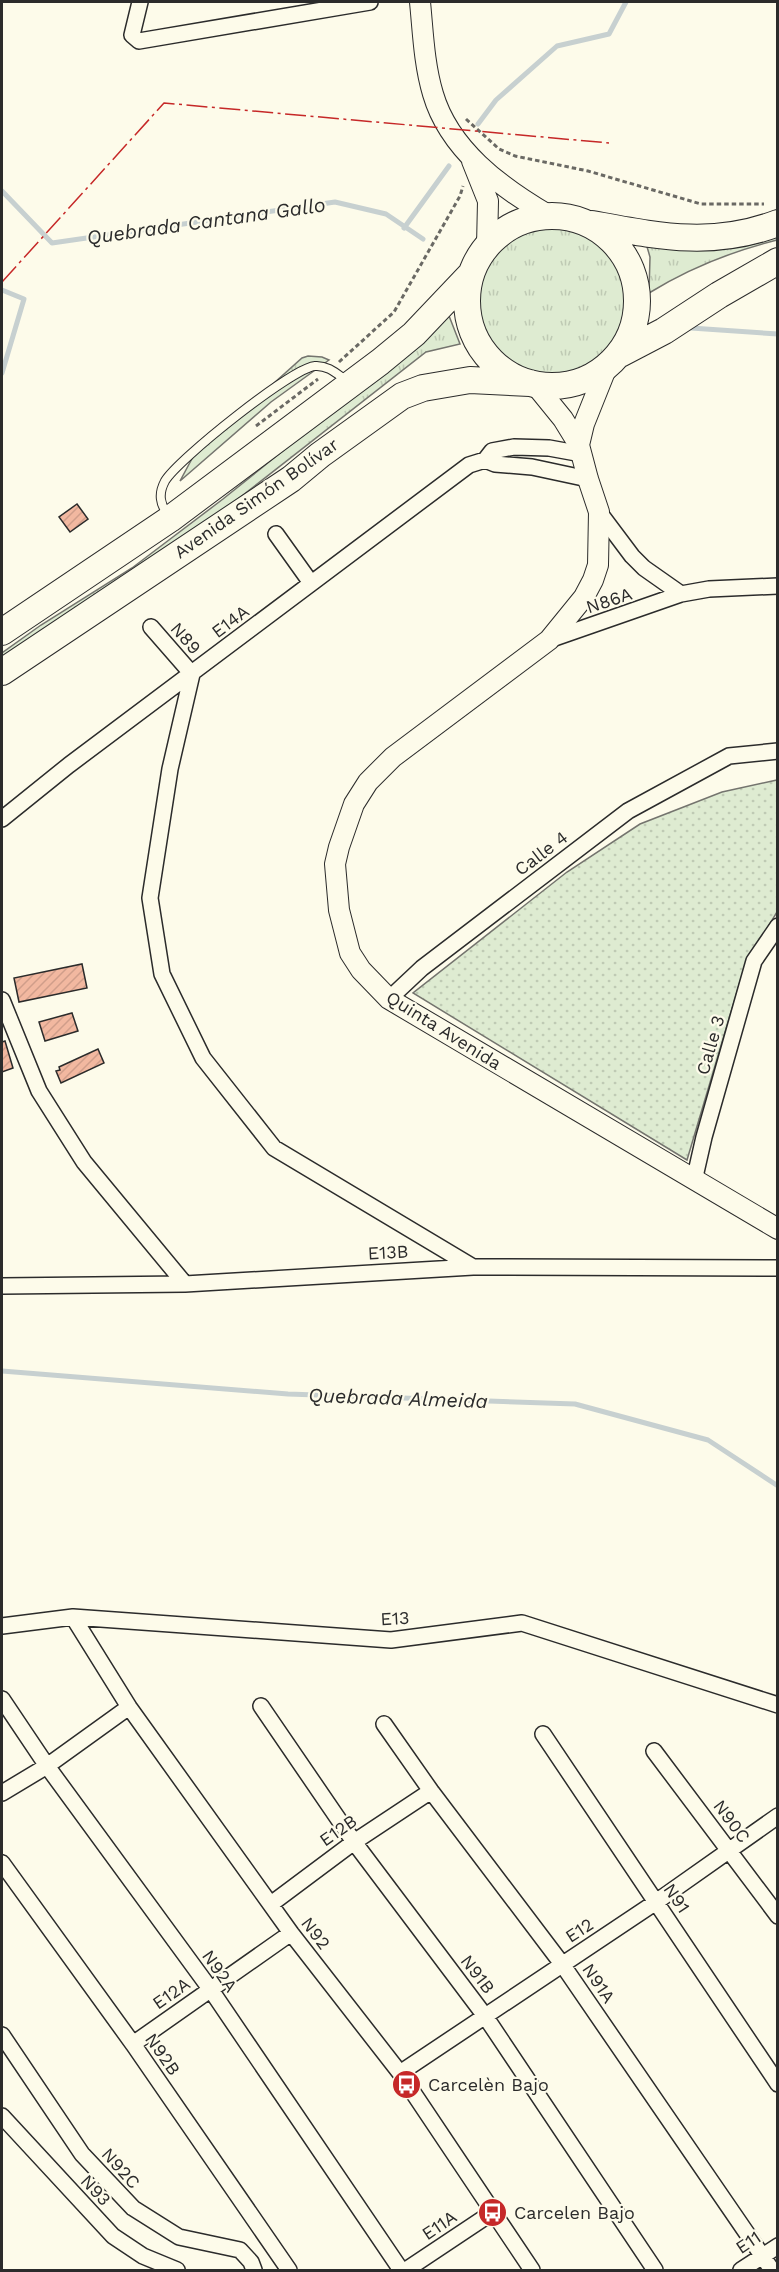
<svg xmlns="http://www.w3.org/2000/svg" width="779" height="2272" font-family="'Work Sans',sans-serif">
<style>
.grass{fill:url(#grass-tufts);stroke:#74746e;stroke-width:1.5}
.park{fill:url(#park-dots);stroke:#74746e;stroke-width:1.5}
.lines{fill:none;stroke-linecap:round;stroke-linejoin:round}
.stream{stroke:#c7d0d0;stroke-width:5}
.building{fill:url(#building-hatch);stroke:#2b2b2b;stroke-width:1.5}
.service-casing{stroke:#2b2b2b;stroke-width:10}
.minor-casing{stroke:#2b2b2b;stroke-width:18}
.tertiary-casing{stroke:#2b2b2b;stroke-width:22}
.trunk-casing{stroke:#2b2b2b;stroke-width:28}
.path{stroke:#6a6964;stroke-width:3;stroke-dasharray:4.5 3;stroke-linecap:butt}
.service{stroke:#fdfbea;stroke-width:8}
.minor{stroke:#fdfbea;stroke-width:15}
.tertiary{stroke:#fdfbea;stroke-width:20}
.trunk{stroke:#fdfbea;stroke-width:26}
.power{stroke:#c62828;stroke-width:1.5;stroke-dasharray:21 4.5 3 4.5;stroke-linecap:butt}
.labels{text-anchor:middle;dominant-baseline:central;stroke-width:4.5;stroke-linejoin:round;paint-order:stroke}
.street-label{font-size:18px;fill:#2b2b2b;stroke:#fdfbea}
.poi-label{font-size:18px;fill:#2b2b2b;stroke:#fdfbea;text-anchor:start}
.water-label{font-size:20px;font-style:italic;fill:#2b2b2b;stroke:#fdfbea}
</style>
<defs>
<pattern id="grass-tufts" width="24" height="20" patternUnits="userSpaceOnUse" patternTransform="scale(1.5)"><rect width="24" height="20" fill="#deebd1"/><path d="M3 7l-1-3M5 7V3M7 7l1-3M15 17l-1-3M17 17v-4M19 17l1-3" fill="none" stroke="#bfcab4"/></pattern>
<pattern id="park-dots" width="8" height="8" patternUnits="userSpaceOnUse" patternTransform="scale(1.5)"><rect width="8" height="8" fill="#deebd1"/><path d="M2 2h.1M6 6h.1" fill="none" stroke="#bfcab4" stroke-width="1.8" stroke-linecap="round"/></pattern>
<pattern id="building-hatch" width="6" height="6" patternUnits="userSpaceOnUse" patternTransform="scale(1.5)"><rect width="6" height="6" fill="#f2b8a0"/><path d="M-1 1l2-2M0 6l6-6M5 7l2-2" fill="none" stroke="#d09e8a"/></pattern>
</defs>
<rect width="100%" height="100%" fill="#fdfbea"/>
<path class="grass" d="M473 299a77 77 0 1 1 154 0a77 77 0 1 1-154 0Z
M777 232V240C733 251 688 269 649 293L650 257 643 233Z
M444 303 460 344 426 352 229 506 2 665V653L41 625 132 568 223 499 300 437Z
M308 356 322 357 329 360 271 402 180 481 194 455 302 358Z"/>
<path class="park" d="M777 780V912L745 965 687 1160 413 993 567 872 640 824 722 792Z"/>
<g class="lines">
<path class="stream" d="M478 124 496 100 557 46 609 34 626 2
M2 191 52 243 335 202 386 214 423 239
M404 228 449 166
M2 290 24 299 2 373
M691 328 778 334
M2 1371 288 1394 575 1404 708 1440 778 1486"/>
</g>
<path class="building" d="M77 504 88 519 70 532 59 517Z
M82 964 87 988 19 1002 14 978Z
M72 1013 78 1031 45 1041 39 1022Z
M5 1041 13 1068 2 1072V1042Z
M98 1049 104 1063 61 1083 56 1071 60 1070 59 1067Z"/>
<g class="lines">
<defs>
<path id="service" d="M168 515C160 504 158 494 165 481 177 460 292 368 315 366 328 365 337 374 347 381"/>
<path id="minor" d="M140 2 132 35 139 41 370 2
M485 460 495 464 532 467 588 479
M599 512 632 556 644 568 681 594
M276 534 311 583
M151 627 192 674 170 769 150 898 162 974 203 1058 274 1148 473 1267
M549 640 681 594 709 589 778 586
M2 819 69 765 469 465 485 460 492 451 514 447 549 448 582 454
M389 999 422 968 628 811 729 756 778 751
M2 1000 39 1091 84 1162 185 1284
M694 1181 704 1137 754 961 778 926
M2 1286 185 1284 473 1267 778 1268
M73 1617 129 1707 291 1933 400 2073 532 2270
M2 1626 73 1617 391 1640 522 1623 778 1705
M2 1699 47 1766 211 1990 401 2270
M261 1706 354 1842 485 2016 655 2270
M384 1724 431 1791 562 1964 772 2270
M543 1734 778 2084
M654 1751 778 1916
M2 1793 47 1766 129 1707
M2 1863 133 2044 289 2270
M271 1904 354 1842 431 1791
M2 2035 82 2154 133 2208 179 2237 240 2250 251 2262 254 2270
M133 2044 291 1933
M400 2073 656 1902 778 1816
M2 2116 113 2236 143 2256 177 2270
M406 2270 493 2212
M741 2270 778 2246"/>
<path id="tertiary" d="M420 2C423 32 424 64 433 94 449 149 500 187 548 215
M472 161 488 201 487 246
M537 387 563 419 579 445 588 479 599 512 598 565 593 580 584 597 549 640 393 757 368 782 354 804 339 847 335 864 339 910 350 953 361 970 389 999 778 1229
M579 445 584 424 606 369"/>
<path id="trunk" d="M467 301a85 85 0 1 1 170 0a85 85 0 1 1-170 0Z
M592 224C658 236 712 248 778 223
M620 354 664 331 719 295 778 261
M2 632 170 519 380 362 414 334 471 274
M2 672 291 479 320 455 402 396 423 388 470 380 530 383"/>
</defs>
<use href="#service" class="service-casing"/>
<use href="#minor" class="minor-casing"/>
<use href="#tertiary" class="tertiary-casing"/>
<use href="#trunk" class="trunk-casing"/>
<path class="path" d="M466 119 499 149 515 156 588 171 701 204H764
M339 362 394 312 460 196 463 186
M256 426 318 379"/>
<use href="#service" class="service"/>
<use href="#minor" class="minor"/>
<use href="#tertiary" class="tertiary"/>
<use href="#trunk" class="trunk"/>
<path class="power" d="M2 282 164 103 609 143"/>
</g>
<defs>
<symbol id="bus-disc" viewBox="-11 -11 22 22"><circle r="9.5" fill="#c62828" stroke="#fdfbea"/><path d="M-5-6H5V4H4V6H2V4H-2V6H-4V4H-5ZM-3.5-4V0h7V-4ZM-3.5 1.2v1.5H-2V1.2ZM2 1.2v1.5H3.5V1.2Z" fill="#fff"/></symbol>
</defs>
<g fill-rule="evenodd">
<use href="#bus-disc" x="390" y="2068" width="33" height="33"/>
<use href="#bus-disc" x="476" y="2196" width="33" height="33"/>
</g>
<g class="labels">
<g class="street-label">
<text transform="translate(256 498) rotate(-35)">Avenida Simón Bolívar</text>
<text transform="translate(609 600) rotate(-18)">N86A</text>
<text transform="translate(230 621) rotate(-37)">E14A</text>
<text transform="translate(186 638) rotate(49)">N89</text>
<text transform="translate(541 853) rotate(-37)">Calle 4</text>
<text transform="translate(444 1030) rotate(32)">Quinta Avenida</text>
<text transform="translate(710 1045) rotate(-74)">Calle 3</text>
<text transform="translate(388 1252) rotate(-3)">E13B</text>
<text transform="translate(395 1618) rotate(-3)">E13</text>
<text transform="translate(732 1821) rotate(53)">N90C</text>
<text transform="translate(338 1830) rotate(-35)">E12B</text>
<text transform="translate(677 1898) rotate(56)">N91</text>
<text transform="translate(579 1930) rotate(-33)">E12</text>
<text transform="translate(316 1933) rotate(53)">N92</text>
<text transform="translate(220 1971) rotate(55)">N92A</text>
<text transform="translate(478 1974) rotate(53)">N91B</text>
<text transform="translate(599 1983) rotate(56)">N91A</text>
<text transform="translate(171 1993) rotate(-35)">E12A</text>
<text transform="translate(163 2054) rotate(55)">N92B</text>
<text transform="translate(121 2168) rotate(48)">N92C</text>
<text transform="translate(96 2190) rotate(47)">N93</text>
<text transform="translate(439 2225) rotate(-34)">E11A</text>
<text transform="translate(748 2242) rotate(-34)">E11</text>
</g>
<g class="poi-label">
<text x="428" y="2084">Carcelèn Bajo</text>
<text x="514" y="2212">Carcelen Bajo</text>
</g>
<g class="water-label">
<text transform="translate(206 221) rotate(-8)">Quebrada Cantana Gallo</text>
<text transform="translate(398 1398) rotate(2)">Quebrada Almeida</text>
</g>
</g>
<rect width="779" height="2272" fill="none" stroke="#2b2b2b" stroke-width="6"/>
</svg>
